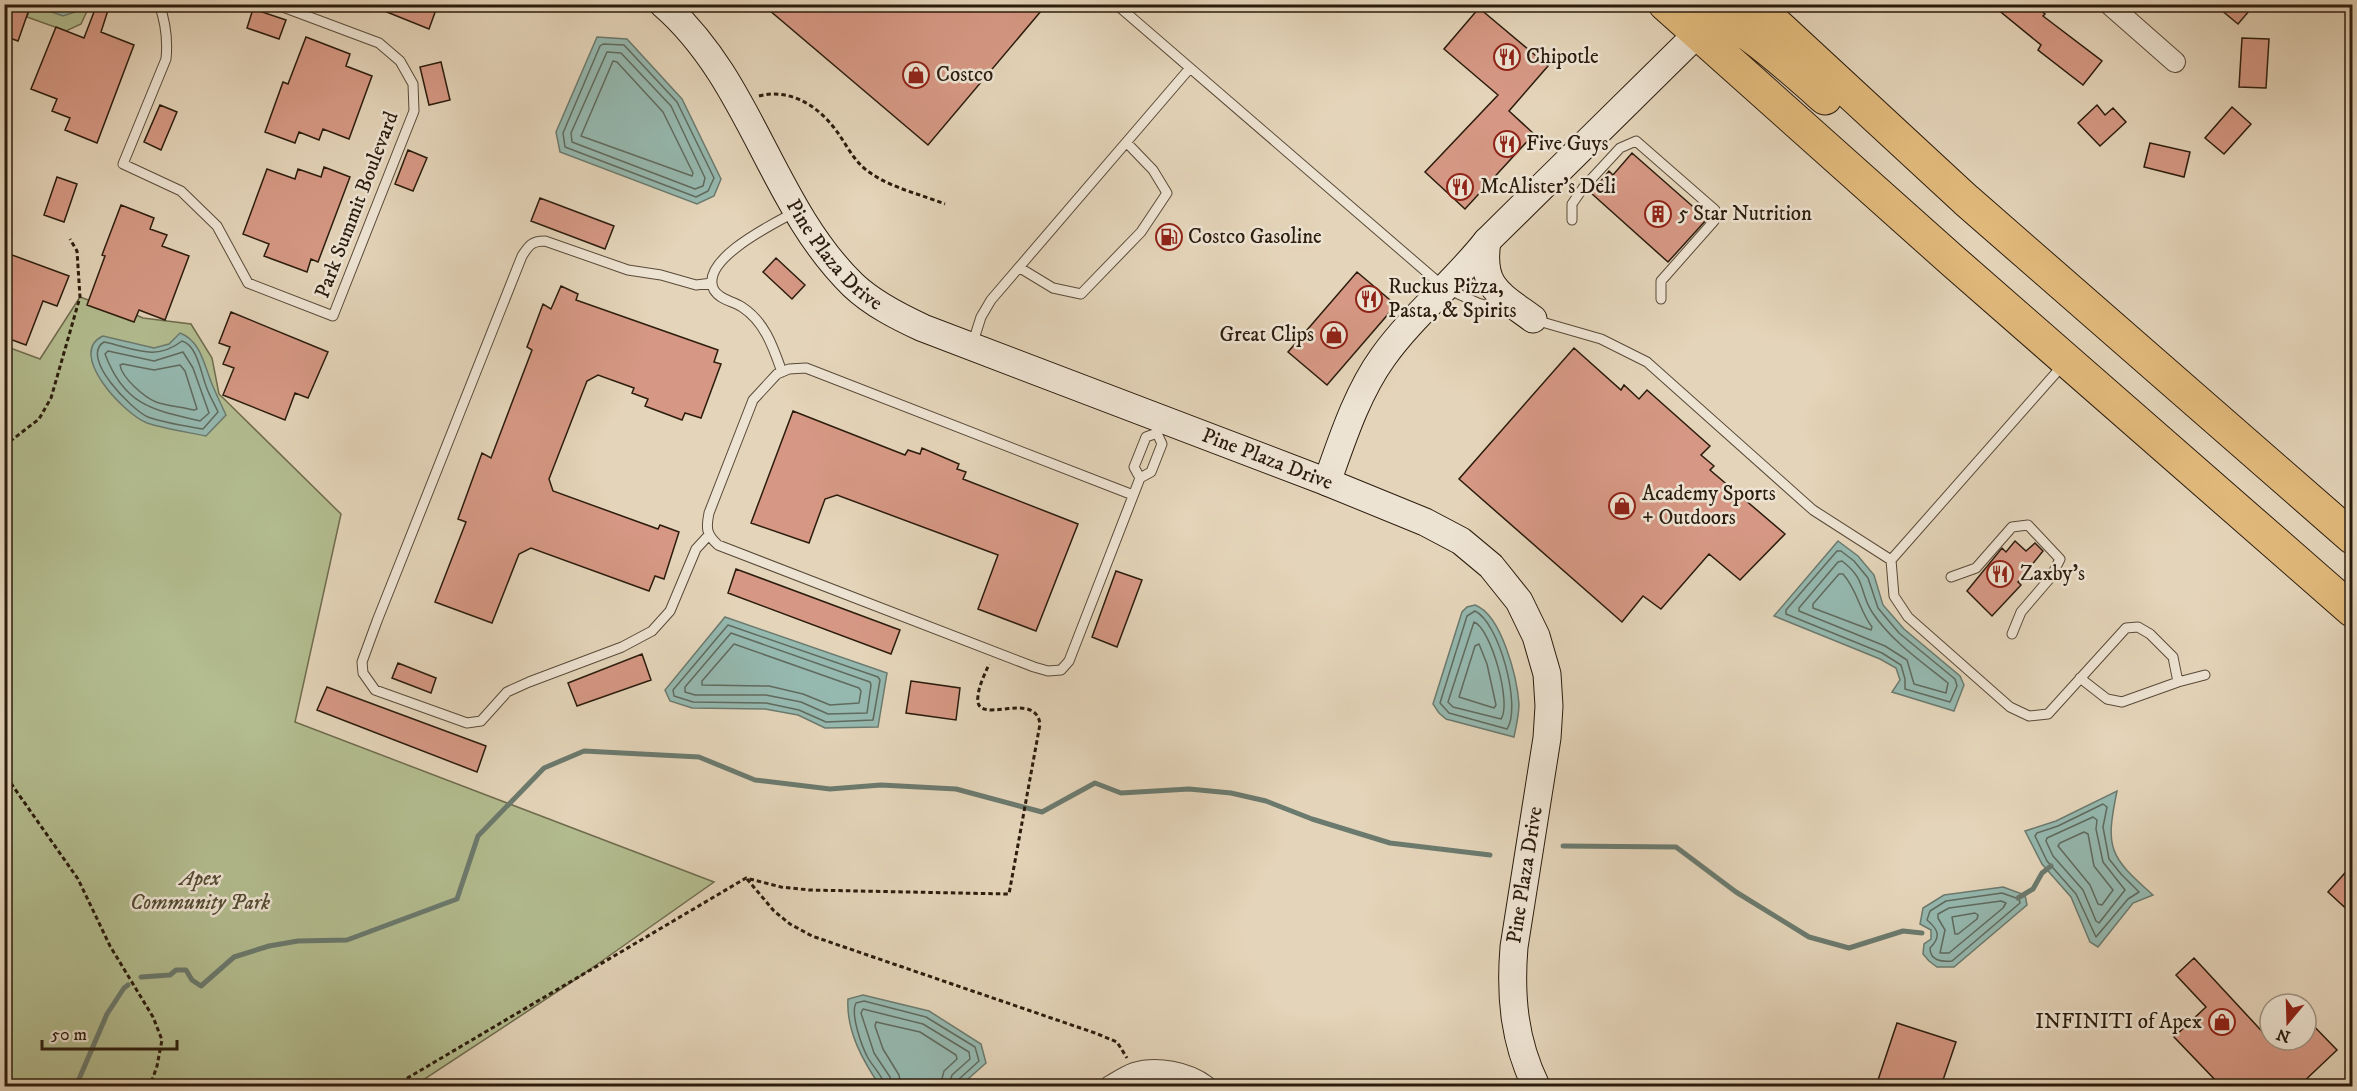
<svg xmlns="http://www.w3.org/2000/svg" width="2357" height="1091" font-family="'IM FELL DW Pica',serif">
<style>
.green{fill:#b3bd90;stroke:#6f6c4e;stroke-width:1.5}
.water{fill:#95b8af;stroke:#6b7a6e;stroke-width:1.5}
.lines{fill:none;stroke-linecap:round;stroke-linejoin:round}
.shore{stroke:#606a5e;stroke-width:1.5}
.stream{stroke:#6b7a6e;stroke-width:5}
.building{fill:#d69884;stroke:#2b1c0d;stroke-width:1.5}
.lane-casing{stroke:#594a38;stroke-width:11}
.street-casing{stroke:#594a38;stroke-width:22}
.secondary-casing{stroke:#2b1c0d;stroke-width:29}
.highway-casing{stroke:#2b1c0d;stroke-width:35}
.path{stroke:#2b1c0d;stroke-width:3;stroke-dasharray:4.5 3;stroke-linecap:butt}
.lane{stroke:#ede3d2;stroke-width:9}
.street{stroke:#ede3d2;stroke-width:20}
.secondary{stroke:#ede3d2;stroke-width:27}
.highway{stroke:#e2ba7c;stroke-width:33}
.labels{text-anchor:middle;dominant-baseline:central;stroke-width:5;stroke-linejoin:round;paint-order:stroke}
.poi-label{font-size:21px;fill:#2b1c0d;stroke:#ede3d2;text-anchor:start}
.street-label{font-size:21px;fill:#2b1c0d;stroke:#ede3d2}
.park-label{font-size:21px;font-style:italic;fill:#544c34;stroke:#ede3d2}
</style>
<rect width="100%" height="100%" fill="#e4d4b9"/>
<filter id="stains"><feTurbulence type="fractalNoise" baseFrequency=".00333" numOctaves="4"/><feColorMatrix values="0 0 0 0 .2 0 0 0 0 .09 0 0 0 0 .02 0 0 0 .5 -.17"/></filter>
<radialGradient id="worn" r=".72"><stop offset=".6" stop-color="#630" stop-opacity="0"/><stop offset="1" stop-color="#630" stop-opacity=".3"/></radialGradient>
<path class="green" d="M82 4 89 7 81 24 66 31 27 17 31 5Z
M80 297 91 301H104L143 318 191 324 212 358 219 394 341 514 295 722 714 882 572 982 414 1086H5V346L40 359Z"/>
<path class="water" d="M52 5V4L77 5 75 12 63 16 49 11Z
M597 37 627 39 682 99 721 179 714 196 697 204 560 152 556 132Z
M180 333C201 341 204 365 212 384 216 394 221 404 226 415L206 436C187 432 165 429 147 423 124 414 66 353 103 336L154 348 169 344Z
M1838 541 1858 556 1874 575 1883 605 1904 629 1960 676 1964 685 1954 711 1892 692 1900 680 1896 668 1880 659 1774 616Z
M1475 605C1502 615 1517 678 1519 704 1519 715 1516 727 1514 737L1446 719 1439 713 1433 704 1462 612 1467 607Z
M725 617 887 673 878 727 825 728 798 715 765 709 692 708 670 701 665 690Z
M2117 791C2105 849 2109 856 2153 895L2133 903 2098 947 2090 942 2071 897 2042 864 2025 831 2056 821Z
M2003 887 2025 895 2027 905 1954 967H1937L1929 961 1923 954 1924 944 1931 939V930L1920 924 1923 908 1944 895Z
M863 995 929 1011 981 1044 986 1063 960 1086H880C863 1061 846 1031 848 999Z"/>
<g class="lines">
<path class="shore" d="M603 44 624 45 677 102 714 178 708 191 696 197 565 147 563 133 600 46Z
M607 52 621 53 671 106 705 178 703 186 695 189 572 142 571 133Z
M613 61 617 62 663 112 693 173 692 176 581 136Z
M182 341C197 345 201 373 206 386 209 395 214 403 218 412L203 429C186 426 164 423 148 417 132 410 79 357 104 342 134 348 155 362 182 341Z
M108 351 154 361 183 352 193 368 209 413 200 421C152 410 124 405 105 354Z
M123 364 154 370 180 365 185 371 197 409 194 410C182 407 168 406 156 402 144 397 122 378 120 365Z
M1837 551H1841L1854 561 1868 578 1878 608 1899 633 1955 679 1957 686 1950 702 1905 689V679L1901 665 1882 653 1786 614V610Z
M1842 561C1867 580 1859 592 1872 612 1891 641 1922 662 1948 683L1946 693 1914 684 1907 660 1885 646 1799 611V608L1838 562Z
M1839 574H1843C1858 591 1859 610 1872 627L1871 630 1813 608V604Z
M1475 611C1499 622 1522 707 1507 729L1449 713 1440 703 1467 616Z
M1474 622C1491 628 1512 704 1501 719L1453 707 1448 702Z
M728 625 878 677 880 680 873 720 826 722 799 710 766 703 693 702 674 696 673 690Z
M731 633 870 682 871 685 867 713 828 714 801 702 766 695H695L685 692V687Z
M734 644 859 688 861 691 859 703 830 705 803 694 769 686 702 685V681Z
M1479 644 1487 664 1496 705 1494 708 1459 697 1475 646Z
M2103 804 2107 807 2103 827 2109 859 2121 874 2139 892 2128 899 2096 937 2076 894 2047 861 2035 836 2037 833 2058 826Z
M2093 817 2097 820 2096 829 2103 862 2125 890 2099 923 2096 921 2083 890 2053 856 2046 841 2047 838Z
M2084 832 2088 834 2094 866 2113 890 2102 905 2098 904 2090 885 2058 846 2060 843Z
M2002 893 2019 899 2020 903 1952 961C1942 962 1930 961 1930 948 1941 937 1939 930 1927 920L1930 911 1946 901Z
M2001 901 2006 903 2003 908 1949 953H1940L1945 930 1938 918V914L1949 908Z
M1975 913 1978 915 1977 919 1958 934H1955L1952 917Z
M885 1086C883 1076 873 1067 868 1058 862 1047 850 1014 856 1003L864 1001 926 1017 975 1047 979 1061 958 1080 956 1086
M892 1086 890 1077 874 1053 861 1013 863 1009 923 1024 969 1052 970 1059 952 1075 949 1086
M901 1086 899 1075 883 1049 875 1026 876 1022 920 1032 956 1055 957 1059 944 1071 940 1086"/>
<path class="stream" d="M1563 846 1676 847 1736 892 1809 937 1849 948 1903 931 1922 933
M2018 898 2033 889 2042 873 2051 866
M141 977 170 975 176 970H186L192 980 201 986 234 957 269 946 298 941 347 940 457 899 478 836 544 768 584 751 699 757 755 780 830 789 881 785 956 789 1042 812 1095 783 1121 793 1189 789 1231 793 1266 801 1312 819 1390 843 1490 855
M76 1086 107 1014 124 988 128 985"/>
</g>
<path class="building" d="M4 4H31L18 41 4 36Z
M97 4H110L101 32 134 45 97 143 65 130 70 118 52 111 57 99 31 89 56 27 84 38Z
M367 4H438L429 29Z
M762 4H1047L928 145Z
M1991 4H2033L2045 14 2043 16 2102 61 2083 85 2038 50 2041 45Z
M2214 4H2255L2238 24Z
M1479 8 1548 66 1509 111 1534 134 1465 209 1425 172 1498 95 1444 49Z
M253 9 286 20 279 39 247 28Z
M306 37 350 54 346 66 372 76 349 139 323 129 319 140 299 132 295 143 265 132 283 82 288 84Z
M2242 38 2269 39 2266 88 2239 87Z
M441 62 450 100 429 105 420 67Z
M160 105 177 112 161 150 144 142Z
M2097 105 2105 115 2113 108 2126 122 2100 146 2078 123Z
M2232 107 2251 124 2224 154 2205 138Z
M2150 143 2190 152 2184 177 2144 167Z
M408 150 427 158 413 191 395 184Z
M1632 153 1707 219 1668 262 1591 193 1609 171 1613 175Z
M324 167 350 177 318 262 311 259 307 272 264 256 269 244 243 234 267 169 295 179 298 169 321 177Z
M57 177 77 184 64 222 44 215Z
M540 198 614 226 605 249 531 221Z
M121 205 154 218 150 229 167 235 162 246 189 256 165 320 139 310 134 322 87 305 105 256 102 255Z
M4 252 69 276 57 306 43 301 26 345 4 337Z
M776 258 805 285 792 299 763 272Z
M1357 272 1396 305 1327 385 1288 352Z
M561 286 578 294 576 300 718 350 714 362 721 364 701 418 685 413 682 420 645 406 648 399 632 393 634 388 598 375 587 381 549 479 553 491 658 529 660 525 679 532 664 579 655 576 649 591 531 548 519 554 492 623 435 602 466 522 458 519 482 453 491 458 532 350 527 347 543 304 551 309Z
M231 312 328 352 308 398 295 393 285 420 223 395 234 368 223 364 230 347 219 343Z
M1574 348 1621 390 1624 385 1639 399 1647 390 1710 446 1701 455 1714 466 1710 470 1785 534 1740 580 1709 554 1661 609 1643 596 1622 622 1459 479Z
M793 411 905 455 908 450 920 454 922 448 959 464 957 469 966 472 963 479 1078 524 1036 631 978 609 998 555 837 495 825 499 809 543 751 523Z
M2015 541 2026 551 2035 543 2043 551 2018 582 2021 585 1992 616 1967 591 2002 548 2006 552Z
M736 569 900 630 891 654 728 593Z
M1116 571 1142 580 1117 647 1092 637Z
M642 654 651 680 577 706 568 683Z
M398 663 436 678 431 693 392 678Z
M911 681 960 688 956 720 906 713Z
M327 687 486 746 477 772 317 710Z
M2352 865V914L2328 892Z
M2194 958 2270 1040H2306V1018L2337 1050 2299 1086H2221L2174 1037 2206 1007 2176 975Z
M1897 1023 1956 1042 1941 1086H1876Z"/>
<g class="lines">
<defs>
<path id="lane" d="M159 4C166 23 168 39 166 59L123 164 181 191 217 226 248 283 333 316 414 111 413 84 400 61 379 43 275 4
M1116 4 1445 288 1478 303 1508 312
M1572 220V204L1583 188 1620 148 1636 141 1715 210 1714 221 1661 281V299
M1020 268 1053 288 1081 294 1141 232 1167 193 1153 170 1127 143
M1535 320 1601 339 1647 362 1813 510 1891 560 2062 366
M972 345 981 317 991 300 1190 68
M782 372C773 347 765 322 742 307 733 301 720 300 714 290 698 260 775 223 795 212
M1157 433 1162 444 1151 472 1140 478 1134 467 1146 437Z
M1133 495 806 368 789 369 777 374 753 400 709 513C706 528 706 534 718 545L1034 667 1048 671 1061 670 1069 661 1140 478
M708 536 696 549 670 611 652 631 622 647 529 682 507 692 481 721 467 723 375 690 363 673 362 662 377 621 522 256C529 245 532 241 545 241L628 270 661 275 696 285 712 283
M1891 560 1894 596 1908 617 2010 707 2029 716 2048 714 2126 628 2138 627 2150 634 2173 657 2178 682 2122 702 2107 699 2080 678
M1951 577 1976 568 2012 527 2028 525 2060 559 2051 577 2021 612 2012 634
M2178 682 2205 675"/>
<path id="street" d="M2109 4 2175 62
M1110 1086C1117 1082 1126 1076 1134 1073 1157 1066 1187 1072 1206 1086"/>
<g id="secondary">
<path id="s1" d="M663 4C751 80 771 205 853 285 873 304 899 317 923 328L1327 482 1425 522 1461 541 1491 566 1519 601 1536 636 1547 674 1549 706 1547 738 1514 947C1510 996 1514 1041 1536 1086"/>
<path d="M1487 241C1480 287 1499 294 1533 319"/>
<path d="M1327 482C1342 440 1357 393 1383 357 1413 315 1455 282 1487 241L1698 33"/>
</g>
<path id="highway" d="M1665 4 1954 262 2352 610
M1754 4 1966 200 2352 537
M1698 33C1705 28 1714 21 1724 22 1744 25 1807 82 1825 98"/>
</defs>
<use href="#lane" class="lane-casing"/>
<use href="#street" class="street-casing"/>
<use href="#secondary" class="secondary-casing"/>
<use href="#highway" class="highway-casing"/>
<path class="path" d="M759 96C789 88 817 105 835 129 846 143 853 161 869 172 891 188 920 194 945 204
M4 446 39 419 51 398 80 297 77 251 70 239
M4 770 10 782 78 879 110 946 153 1017 162 1040 157 1066 150 1086
M747 879 774 911 790 924 812 936 1095 1033 1117 1042 1127 1058
M394 1086 746 878 781 887 809 890 1009 894 1040 724C1035 688 973 729 978 696 979 685 985 674 989 664"/>
<use href="#lane" class="lane"/>
<use href="#street" class="street"/>
<use href="#secondary" class="secondary"/>
<use href="#highway" class="highway"/>
</g>
<defs>
<symbol id="restaurant-ring" viewBox="-11 -11 22 22"><circle r="9.5" fill="#ede3d2" stroke="#8f2418" stroke-width="1.5"/><path d="M-5-6h1v4h1v-4h1v4h1v-4h1v5L-1.5 .5V6h-2V.5L-5-1ZM5-6V6H3V1.5H1.5Q1.5-4 5-6Z" fill="#8f2418"/></symbol>
<symbol id="shop-ring" viewBox="-11 -11 22 22"><circle r="9.5" fill="#ede3d2" stroke="#8f2418" stroke-width="1.5"/><path d="M-5-2.5h2.3a2.7 3.5 0 0 1 5.4 0H5L5.5 6h-11ZM-1.5-2.5h3a1.5 2.3 0 0 0-3 0Z" fill="#8f2418"/></symbol>
<symbol id="building-ring" viewBox="-11 -11 22 22"><circle r="9.5" fill="#ede3d2" stroke="#8f2418" stroke-width="1.5"/><path d="M-4-6H4V6H1V3H-1V6H-4ZM-2.5-4.3h1.7v1.8h-1.7ZM.8-4.3h1.7v1.8H.8ZM-2.5-1h1.7V.8h-1.7ZM.8-1h1.7V.8H.8Z" fill="#8f2418"/></symbol>
<symbol id="fuel-ring" viewBox="-11 -11 22 22"><circle r="9.5" fill="#ede3d2" stroke="#8f2418" stroke-width="1.5"/><path d="M-5.5-6h7V0h2V4h1.3V-2.5L3-4.5l.8-.8L6-3V5H2.5V1h-1V6h-7ZM-4.2-4.7v3.2H.2V-4.7Z" fill="#8f2418"/></symbol>
</defs>
<g fill-rule="evenodd">
<use href="#restaurant-ring" x="1492" y="42" width="30" height="30"/>
<use href="#shop-ring" x="901" y="60" width="30" height="30"/>
<use href="#restaurant-ring" x="1492" y="129" width="30" height="30"/>
<use href="#restaurant-ring" x="1445" y="172" width="30" height="30"/>
<use href="#building-ring" x="1643" y="199" width="30" height="30"/>
<use href="#fuel-ring" x="1154" y="222" width="30" height="30"/>
<use href="#restaurant-ring" x="1354" y="284" width="30" height="30"/>
<use href="#shop-ring" x="1319" y="320" width="30" height="30"/>
<use href="#shop-ring" x="1607" y="491" width="30" height="30"/>
<use href="#restaurant-ring" x="1985" y="559" width="30" height="30"/>
<use href="#shop-ring" x="2207" y="1007" width="30" height="30"/>
</g>
<g class="labels">
<g class="poi-label">
<text x="1526" y="57">Chipotle</text>
<text x="936" y="75">Costco</text>
<text x="1526" y="144">Five Guys</text>
<text x="1480" y="187">McAlister's Deli</text>
<text x="1678" y="214">5 Star Nutrition</text>
<text x="1188" y="237">Costco Gasoline</text>
<text x="1388" y="287">Ruckus Pizza,<tspan x="1388" dy="24">Pasta, &amp; Spirits</tspan></text>
<text x="1314" y="335" text-anchor="end">Great Clips</text>
<text x="1642" y="494">Academy Sports<tspan x="1642" dy="24">+ Outdoors</tspan></text>
<text x="2020" y="574">Zaxby's</text>
<text x="2202" y="1022" text-anchor="end">INFINITI of Apex</text>
</g>
<g class="street-label">
<text transform="translate(357 205) rotate(-69)">Park Summit Boulevard</text>
<text stroke="none"><textPath href="#s1" startOffset="306">Pine Plaza Drive</textPath></text>
<text stroke="none"><textPath href="#s1" startOffset="792">Pine Plaza Drive</textPath></text>
<text transform="translate(1525 875) rotate(-81)">Pine Plaza Drive</text>
</g>
<g class="park-label">
<text x="200" y="879">Apex<tspan x="200" dy="24">Community Park</tspan></text>
</g>
</g>
<rect width="2357" height="1091" fill="none" stroke="#e4d4b9" stroke-width="24"/>
<rect x="6" y="6" width="2345" height="1079" fill="none" stroke="#2b1c0d" stroke-width="3"/>
<rect x="12" y="12" width="2333" height="1067" fill="none" stroke="#2b1c0d" stroke-width="1.5"/>
<g transform="translate(2288 1022) rotate(199)"><circle r="28" fill="#ede3d2" stroke="#9f9383" stroke-width="1.5"/>
<path d="M0-4.5L10 22L0 15L-10 22Z" fill="#8f2418"/>
<text y="-9" font-size="16" font-weight="bold" text-anchor="middle" fill="#2b1c0d">N</text>
</g>
<path d="M42 1040v9h135v-9" fill="none" stroke="#2b1c0d" stroke-width="3"/>
<text x="51" y="1040" font-size="18" fill="#2b1c0d" stroke="#ede3d2" stroke-width="4.5" paint-order="stroke">50 m</text>
<rect width="100%" height="100%" filter="url(#stains)"/>
<rect width="100%" height="100%" fill="url(#worn)"/>
</svg>
